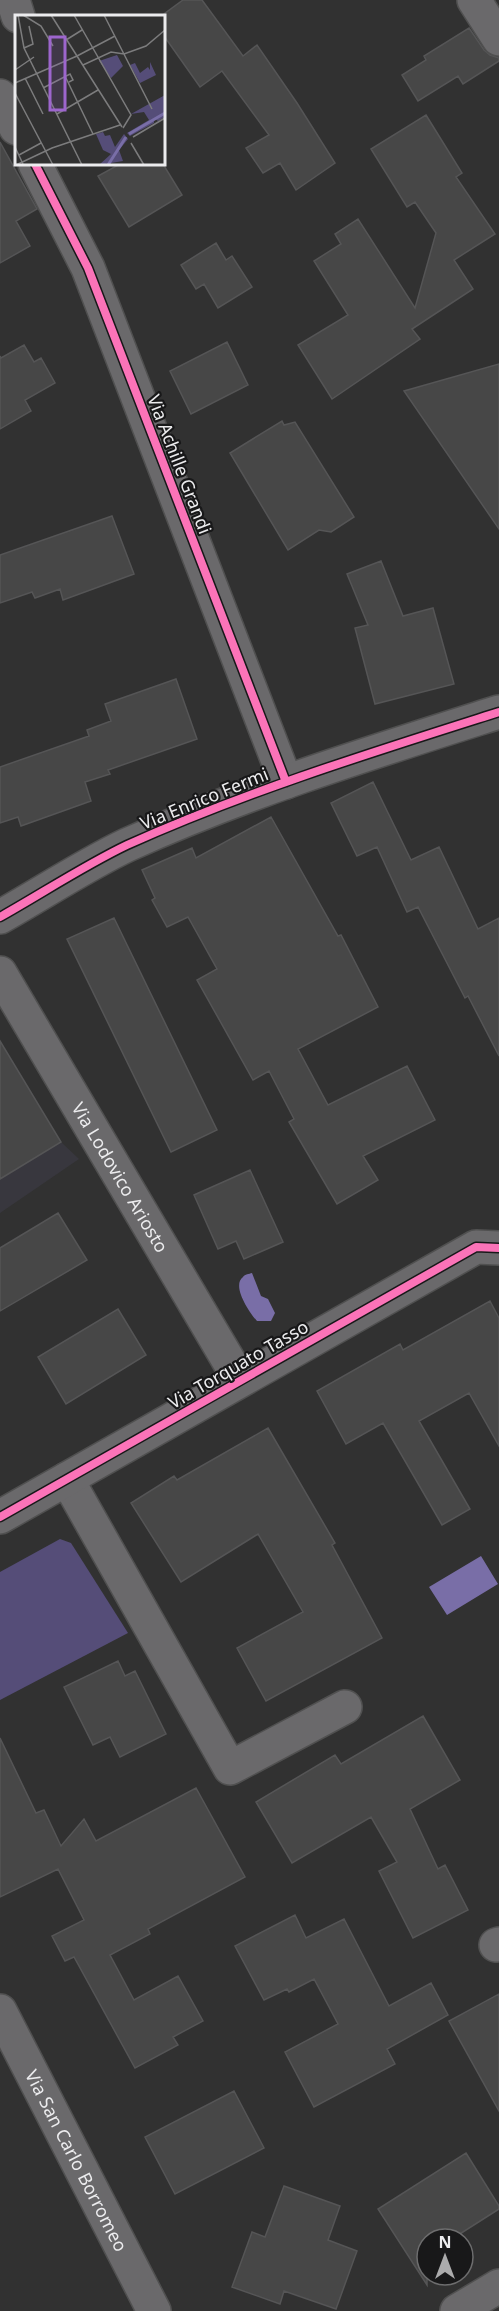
<svg xmlns="http://www.w3.org/2000/svg" width="499" height="2311" font-family="'Noto Sans',sans-serif">
<style>
.built{fill:#38373e}
.green{fill:#554d78}
.water{fill:#796ea7}
.building{fill:#474747;stroke:#555556;stroke-width:1.5}
.lines{fill:none;stroke-linecap:round;stroke-linejoin:round}
.minor-casing{stroke:#505050;stroke-width:36}
.secondary-casing{stroke:#505050;stroke-width:36}
.minor{stroke:#6a696b;stroke-width:33}
.secondary{stroke:#6a696b;stroke-width:33}
.cycleway-casing{stroke:#181819;stroke-width:11}
.cycleway{stroke:#fb73b8;stroke-width:8}
.labels{text-anchor:middle;dominant-baseline:central;stroke-width:4.5;stroke-linejoin:round;paint-order:stroke}
.street-label{font-size:18px;fill:#ececee;stroke:#181819}
.inset-river{fill:none;stroke:#796ea7;stroke-width:3}
.inset-road{fill:none;stroke:#7c7c7d;stroke-width:1.5}
.view{fill:#9d66cd;fill-opacity:0.15;stroke:#9d66cd;stroke-width:3}
.inset-edge{fill:none;stroke:#ececee;stroke-width:3}
</style>
<rect width="100%" height="100%" fill="#313131"/>
<path class="built" d="M0 1041 61 1142 79 1159 0 1213Z"/>
<path class="green" d="M60 1539 71 1543 128 1633 0 1700V1572Z"/>
<path class="water" d="M252 1273 261 1296 268 1299 275 1313 271 1321H257C250 1313 231 1286 243 1277 245 1274 249 1274 252 1273Z
M481 1556 498 1584 447 1615 429 1587Z"/>
<path class="building" d="M183 0H202L243 56 257 45 297 103 335 163 296 190 280 163 263 173 246 148 269 135 222 71 200 87 164 36V14Z
M469 28 484 50 490 55 499 58V61L463 84 458 76 418 101 402 75 426 60 424 56Z
M426 115 462 173 456 177 495 234 454 260 473 289 412 329 420 339 332 399 298 345 348 315 314 261 341 244 335 234 358 219 415 308 436 233 415 202 407 207 371 149Z
M0 142 37 209 16 221 30 246 0 263Z
M120 164H163L182 195 129 227 98 176Z
M216 243 226 260 232 256 252 287 218 308 204 284 196 289 181 265Z
M227 342 248 385 191 414 170 371Z
M24 345 34 362 41 358 55 383 25 400 31 411 0 429V356L1 358Z
M499 364V529L404 391Z
M282 421 284 425 295 422 354 517 331 532 319 530 288 550 230 453Z
M112 516 134 574 63 600 60 589 35 598 32 592 0 603V555Z
M381 561 403 616 433 608 454 684 375 704 355 628 368 625 347 574Z
M176 679 197 739 108 770 110 774 85 782 91 801 21 826 18 817 0 823V767L89 736 87 730 111 721 105 704Z
M373 782 411 860 439 847 478 929 499 918V1056L468 996 465 998 418 907 407 912 377 847 357 856 331 803Z
M271 817 338 936 341 935 378 1007 298 1049 328 1105 407 1066 435 1120 363 1156 378 1180 337 1204 289 1122 294 1119 269 1071 253 1080 197 980 217 969 188 917 167 927 152 900 155 898 142 870 192 848 196 858Z
M114 918 217 1130 171 1152 67 939Z
M0 1041 61 1142 0 1179Z
M250 1170 283 1242 244 1259 236 1241 218 1249 194 1195Z
M58 1213 87 1260 0 1311V1248Z
M490 1301 499 1318V1446L469 1393 419 1421 470 1509 442 1525 383 1423 346 1444 317 1391 400 1344 403 1350Z
M118 1309 146 1355 66 1404 38 1357Z
M268 1428 335 1543 332 1545 382 1638 266 1701 237 1648 303 1612 258 1534 181 1582 131 1503 174 1476 177 1480Z
M118 1661 125 1676 135 1671 166 1734 120 1757 110 1737 93 1745 64 1687Z
M423 1716 460 1780 410 1809 438 1869 445 1865 468 1910 413 1938 379 1871 397 1862 371 1817 292 1863 256 1802 335 1755 341 1764Z
M0 1738 36 1813 44 1810 61 1846 84 1819 96 1841 196 1788 245 1877 148 1929 150 1934 110 1955 134 2000 178 1976 203 2021 173 2037 178 2045 135 2068 74 1957 65 1961 52 1936 84 1920 58 1869 0 1897Z
M295 1915 306 1938 344 1919 389 2006 431 1983 448 2015 387 2049 395 2064 314 2107 285 2052 338 2024 314 1979 289 1992 287 1989 264 2000 235 1946Z
M499 1994V2111L449 2021Z
M234 2091 264 2148 175 2194 145 2137Z
M466 2153 499 2206V2209L452 2239H427V2285L378 2209Z
M284 2186 340 2206 328 2240 357 2251 336 2309 284 2291 280 2304 232 2287 252 2232 265 2237Z"/>
<g class="lines">
<defs>
<g id="minor">
<path d="M13 0 18 16"/>
<path d="M0 96 16 128"/>
<path d="M35 164 88 268 286 782"/>
<path d="M0 917C41 894 85 865 127 845 247 791 373 752 499 712"/>
<path id="s1" d="M0 973 240 1380"/>
<path d="M67 1479 230 1768 345 1707"/>
<path d="M0 1517 476 1247 499 1248"/>
<path d="M496 1945 499 1944"/>
<path id="s2" d="M0 2011 154 2311"/>
<path d="M457 2311 499 2286"/>
</g>
<path id="secondary" d="M474 0 499 39"/>
</defs>
<use href="#minor" class="minor-casing"/>
<use href="#secondary" class="secondary-casing"/>
<use href="#minor" class="minor"/>
<use href="#secondary" class="secondary"/>
<defs>
<path id="cycleway" d="M35 164 88 268 286 782
M0 917C41 894 85 865 127 845 247 791 373 752 499 712
M0 1517 476 1247 499 1248"/>
</defs>
<use href="#cycleway" class="cycleway-casing"/>
<use href="#cycleway" class="cycleway"/>
</g>
<g class="labels">
<g class="street-label">
<text transform="translate(180 464) rotate(69)">Via Achille Grandi</text>
<text transform="translate(204 798) rotate(-22)">Via Enrico Fermi</text>
<text stroke="none"><textPath href="#s1" startOffset="237">Via Lodovico Ariosto</textPath></text>
<text transform="translate(238 1364) rotate(-30)">Via Torquato Tasso</text>
<text stroke="none"><textPath href="#s2" startOffset="168">Via San Carlo Borromeo</textPath></text>
</g>
</g>
<g transform="translate(15 15)">
<rect width="150" height="150" fill="#313131"/>
<path d="M102 40 108 51 96 63 84 46ZM135 47 141 60 125 68 115 50 120 48 125 58 133 52 135 55ZM150 80V102L143 106 139 103V108L115 121 112 118 134 105 129 97 116 99ZM88 117 90 121 95 120 100 132 109 119 113 124 104 135 108 146 84 150 96 139 88 135 81 119Z" fill="#554d78"/>
<path class="inset-river" d="M114 119 150 98M93 150 111 122"/>
<path class="inset-road" d="M3 0 9 33 67 150M8 0 26 11 38 31M36 0 107 112M59 0 116 100 108 113M89 0 137 94M51 25 67 15M9 33 18 29 14 11M62 41 100 21M68 50 96 37 109 39 131 31 150 15M0 55 19 42M50 61 78 119M10 63 28 99M0 68 62 41M28 73 55 59 58 65 54 67M0 78 38 150M42 99 83 75M118 122 150 103M116 128 129 150M0 132 8 149M4 140 26 128M1 150 37 133 105 110"/>
<path class="view" d="M35 22H50V95H35Z"/>
<rect width="150" height="150" class="inset-edge"/>
</g>
<g transform="translate(445 2257)"><circle r="28" fill="#181819" stroke="#6d6d6e" stroke-width="1.5"/>
<path d="M0-4.5L10 22L0 15L-10 22Z" fill="#ababac"/>
<text y="-9" font-size="16" font-weight="bold" text-anchor="middle" fill="#ececee">N</text>
</g>
</svg>
